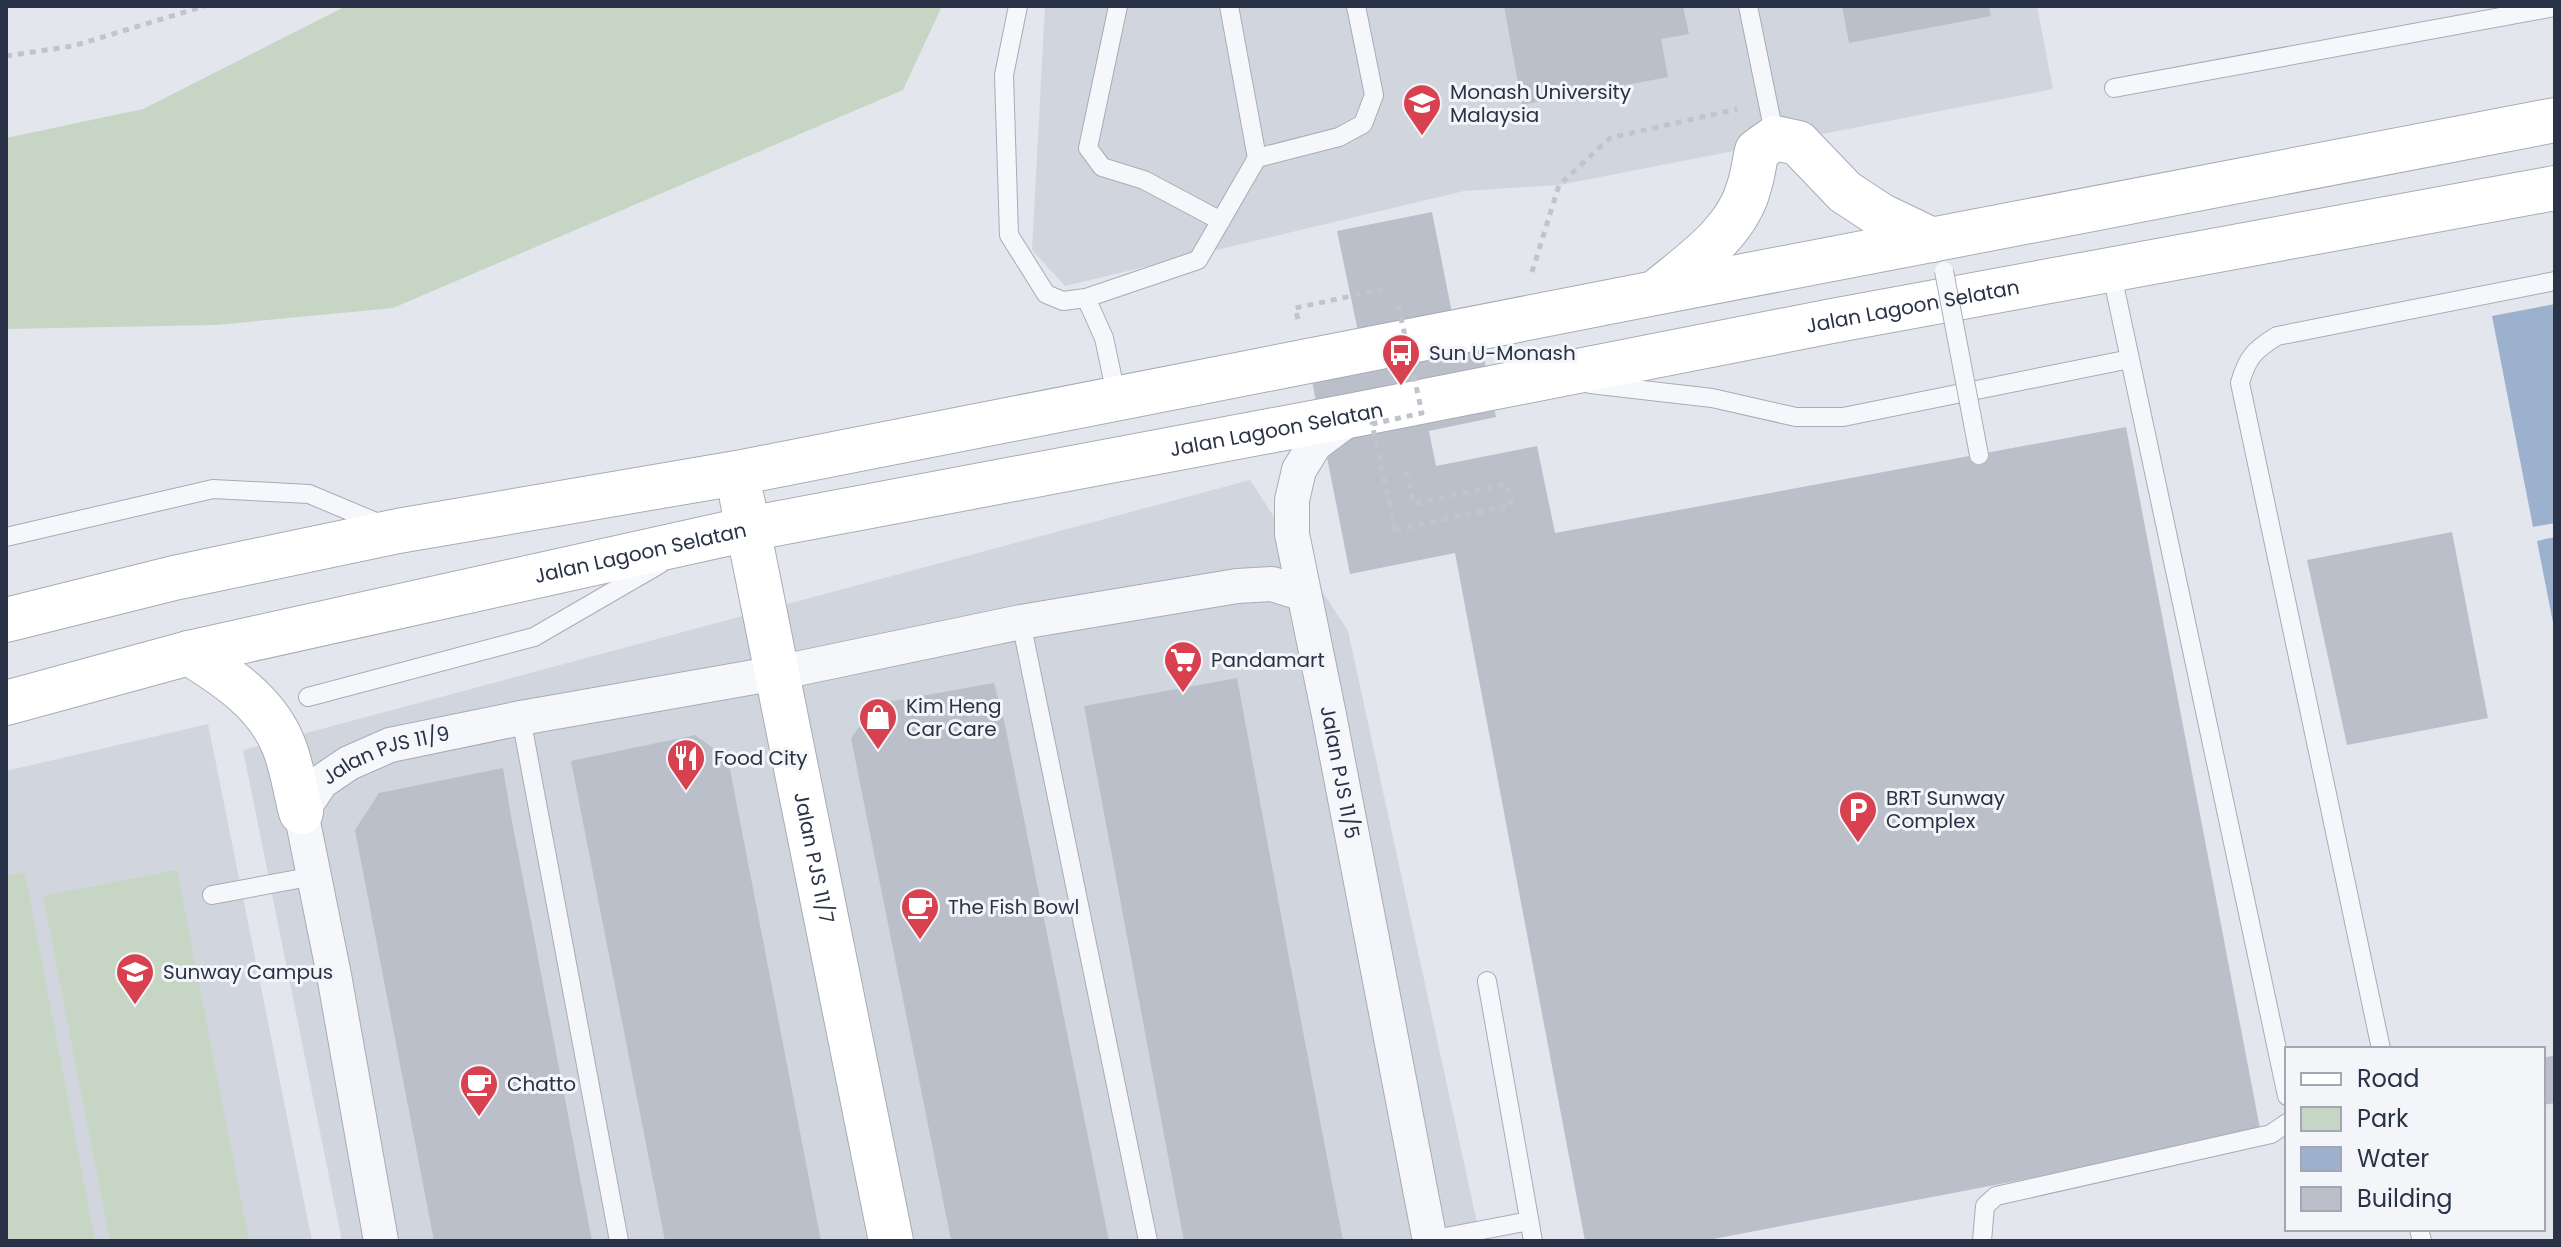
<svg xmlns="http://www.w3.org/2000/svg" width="2561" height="1247" font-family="Poppins,sans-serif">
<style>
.built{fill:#d1d5de}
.green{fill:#c7d6c4}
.water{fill:#9cb1ce}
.building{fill:#babfca}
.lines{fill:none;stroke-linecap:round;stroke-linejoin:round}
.lane-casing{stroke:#a7acb7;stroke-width:20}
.street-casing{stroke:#a7acb7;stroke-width:36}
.secondary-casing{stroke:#a7acb7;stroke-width:46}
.path{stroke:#c1c4cb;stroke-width:5;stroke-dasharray:6 6;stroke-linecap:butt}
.lane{stroke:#f6f7fa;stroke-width:18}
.street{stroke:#f6f7fa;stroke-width:34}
.secondary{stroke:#fff;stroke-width:44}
.lane-bridge-casing{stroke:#a7acb7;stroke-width:20;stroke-linecap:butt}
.path-bridge{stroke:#c1c4cb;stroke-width:5;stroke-dasharray:6 6;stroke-linecap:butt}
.lane-bridge{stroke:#f6f7fa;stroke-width:18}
.labels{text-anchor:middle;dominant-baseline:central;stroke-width:6;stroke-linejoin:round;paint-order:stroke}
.poi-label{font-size:20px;fill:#293246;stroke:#f3f5f9;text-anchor:start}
.street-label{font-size:20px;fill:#293246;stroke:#f3f5f9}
</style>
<rect width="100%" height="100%" fill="#e3e6ec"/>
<path class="built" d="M1045 6H2037L2053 89 1559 185 1464 191 1065 286 1032 250Z
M1250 480 1348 631 1481 1241H342L243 750Z
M208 724 312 1241H6V771Z"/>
<path class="green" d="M346 6H942L903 90 393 308 216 325 6 329V138L143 109Z
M177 870 249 1241H110L43 896Z
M25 873 95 1241H6V876Z"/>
<path class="water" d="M2555 304V523L2533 527 2492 316Z
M2555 537V633L2537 541Z"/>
<path class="building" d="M1504 6H1683L1689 34 1661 39 1668 77 1522 105Z
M1842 6H1989L1991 16 1849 43Z
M1432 212 1455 328 1477 324 1496 417 1429 431 1436 466 1537 446 1555 533 2126 427 2261 1134 1703 1241H1585L1455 553 1350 574 1307 356 1361 346 1337 231Z
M2452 532 2488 718 2347 745 2307 560Z
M1237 678 1289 958 1343 1241H1184L1180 1220 1084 706Z
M994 683 1005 725 1109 1241H951L947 1220 851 738 876 704Z
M695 735 728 759 821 1241H665L571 761Z
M503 768 511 816 592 1241H434L355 830 379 793Z
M2555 1055V1103L2543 1105V1058Z"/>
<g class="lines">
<defs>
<path id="lane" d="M1018 6 1004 75 1009 235 1046 294 1063 301 1086 298 1104 338 1117 399
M1118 6 1088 148 1102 167 1144 180 1221 221
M1748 6 1775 138
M2114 88 2555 7
M1257 158 1339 137 1363 124 1374 95 1356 6
M2111 270 2287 1096
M1086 298 1198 260 1257 158 1229 6
M1590 384 1712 398 1796 417H1843L2130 359
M6 537 213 489 309 494 383 525
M1021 622 1148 1241
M308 697 534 637 660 564
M521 718 619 1241
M212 895 314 876
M1487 981 1533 1241
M2381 1049 2240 383C2247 358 2254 350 2277 336L2555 281
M2419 1229 2422 1241
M1430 1240 1529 1221
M1982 1241 1985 1206 1996 1196 2271 1134 2287 1123"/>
<g id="street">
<path id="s1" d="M1350 418 1315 444 1299 470 1292 500V534L1329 715 1430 1241"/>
<path id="s2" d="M381 1241 334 975 301 812 321 782 349 763 390 745 521 718 777 673 1021 622 1237 586 1272 584 1304 594"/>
</g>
<g id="secondary">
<path d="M1660 289C1694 261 1737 232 1749 187 1753 175 1754 163 1757 151L1775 138 1798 143 1845 192 1880 215 1932 240"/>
<path id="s3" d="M742 499 891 1241"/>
<path d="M6 620 174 578 398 531 737 473 1655 293 2555 120"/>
<path d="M189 653C226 676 266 702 283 744 292 765 295 790 301 812"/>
<path id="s4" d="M6 703 189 653 748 529 1354 415 1832 321 2555 188"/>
</g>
</defs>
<use href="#lane" class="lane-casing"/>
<use href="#street" class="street-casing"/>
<use href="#secondary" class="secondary-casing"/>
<path class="path" d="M6 56 73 46 205 6
M1532 272 1559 185 1610 138 1737 109
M1298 319 1295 308 1384 289
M1395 530 1512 505 1506 484 1414 504 1406 470"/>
<use href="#lane" class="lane"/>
<use href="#street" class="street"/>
<use href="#secondary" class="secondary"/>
<defs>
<path id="lane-bridge" d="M1944 271 1979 455"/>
</defs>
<use href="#lane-bridge" class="lane-bridge-casing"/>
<path class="path-bridge" d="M1395 530 1372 424 1422 413 1397 300"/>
<use href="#lane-bridge" class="lane-bridge"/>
</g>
<defs>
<symbol id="university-pin" viewBox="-11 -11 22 30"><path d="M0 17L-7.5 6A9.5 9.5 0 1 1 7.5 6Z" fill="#d8414f" stroke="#f3f5f9"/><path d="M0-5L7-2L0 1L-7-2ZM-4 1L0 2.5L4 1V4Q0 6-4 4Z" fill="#fff"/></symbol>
<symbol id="bus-pin" viewBox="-11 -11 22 30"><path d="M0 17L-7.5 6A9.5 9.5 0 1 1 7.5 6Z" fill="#d8414f" stroke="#f3f5f9"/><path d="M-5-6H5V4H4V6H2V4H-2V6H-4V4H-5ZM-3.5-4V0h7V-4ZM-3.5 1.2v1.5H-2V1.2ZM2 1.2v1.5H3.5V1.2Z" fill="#fff"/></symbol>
<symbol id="supermarket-pin" viewBox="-11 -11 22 30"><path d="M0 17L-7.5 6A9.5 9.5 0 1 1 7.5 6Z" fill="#d8414f" stroke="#f3f5f9"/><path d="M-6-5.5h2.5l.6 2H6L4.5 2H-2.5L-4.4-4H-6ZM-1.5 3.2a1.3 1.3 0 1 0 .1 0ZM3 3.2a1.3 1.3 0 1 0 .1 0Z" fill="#fff"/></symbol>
<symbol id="shop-pin" viewBox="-11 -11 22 30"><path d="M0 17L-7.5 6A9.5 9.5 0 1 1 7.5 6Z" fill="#d8414f" stroke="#f3f5f9"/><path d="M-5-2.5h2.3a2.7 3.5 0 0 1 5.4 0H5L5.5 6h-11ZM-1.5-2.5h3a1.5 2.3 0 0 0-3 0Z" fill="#fff"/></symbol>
<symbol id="restaurant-pin" viewBox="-11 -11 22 30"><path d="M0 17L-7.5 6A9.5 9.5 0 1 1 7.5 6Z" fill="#d8414f" stroke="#f3f5f9"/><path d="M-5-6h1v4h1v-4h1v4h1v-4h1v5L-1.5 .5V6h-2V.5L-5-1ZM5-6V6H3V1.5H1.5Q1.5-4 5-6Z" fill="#fff"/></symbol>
<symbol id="parking-pin" viewBox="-11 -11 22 30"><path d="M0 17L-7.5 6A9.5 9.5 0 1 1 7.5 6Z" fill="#d8414f" stroke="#f3f5f9"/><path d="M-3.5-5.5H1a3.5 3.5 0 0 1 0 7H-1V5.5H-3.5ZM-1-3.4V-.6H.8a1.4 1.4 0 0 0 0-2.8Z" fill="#fff"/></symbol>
<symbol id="cafe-pin" viewBox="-11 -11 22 30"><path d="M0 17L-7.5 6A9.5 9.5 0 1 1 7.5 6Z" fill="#d8414f" stroke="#f3f5f9"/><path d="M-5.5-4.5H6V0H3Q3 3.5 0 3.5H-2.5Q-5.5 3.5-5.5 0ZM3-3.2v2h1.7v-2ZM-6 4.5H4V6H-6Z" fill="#fff"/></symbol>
</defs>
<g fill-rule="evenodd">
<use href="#university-pin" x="1400" y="81" width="44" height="60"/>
<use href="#bus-pin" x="1379" y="331" width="44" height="60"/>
<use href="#supermarket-pin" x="1161" y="638" width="44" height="60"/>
<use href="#shop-pin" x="856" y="695" width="44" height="60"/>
<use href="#restaurant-pin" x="664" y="736" width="44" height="60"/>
<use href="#parking-pin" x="1836" y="788" width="44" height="60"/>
<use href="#cafe-pin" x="898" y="885" width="44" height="60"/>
<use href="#university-pin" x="113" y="950" width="44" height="60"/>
<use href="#cafe-pin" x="457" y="1062" width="44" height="60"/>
</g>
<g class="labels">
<g class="poi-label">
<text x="1450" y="92">Monash University<tspan x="1450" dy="23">Malaysia</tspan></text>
<text x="1429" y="353">Sun U-Monash</text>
<text x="1211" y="660">Pandamart</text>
<text x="906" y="706">Kim Heng<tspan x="906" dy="23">Car Care</tspan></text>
<text x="714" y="758">Food City</text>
<text x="1886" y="798">BRT Sunway<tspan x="1886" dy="23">Complex</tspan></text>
<text x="948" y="907">The Fish Bowl</text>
<text x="163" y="972">Sunway Campus</text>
<text x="507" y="1084">Chatto</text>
</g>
<g class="street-label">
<text stroke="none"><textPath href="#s4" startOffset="1948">Jalan Lagoon Selatan</textPath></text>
<text stroke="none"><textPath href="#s4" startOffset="1300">Jalan Lagoon Selatan</textPath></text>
<text stroke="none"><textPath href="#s4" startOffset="652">Jalan Lagoon Selatan</textPath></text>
<text stroke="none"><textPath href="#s2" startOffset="544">Jalan PJS 11/9</textPath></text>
<text stroke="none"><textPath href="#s1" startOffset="382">Jalan PJS 11/5</textPath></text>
<text stroke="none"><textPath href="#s3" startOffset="366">Jalan PJS 11/7</textPath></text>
</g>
</g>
<rect width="2561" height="1247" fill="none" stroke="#293246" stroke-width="16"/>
<rect x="2285" y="1047" width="260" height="184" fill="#f3f5f9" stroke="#a2a7b1" stroke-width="2"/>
<rect x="2301" y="1073" width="40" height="12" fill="#ffffff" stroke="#a2a7b1" stroke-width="2"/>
<text x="2357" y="1087" font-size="24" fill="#293246">Road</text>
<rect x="2301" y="1107" width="40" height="24" fill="#c7d6c4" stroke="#a2a7b1" stroke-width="2"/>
<text x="2357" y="1127" font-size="24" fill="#293246">Park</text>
<rect x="2301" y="1147" width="40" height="24" fill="#9cb1ce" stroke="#a2a7b1" stroke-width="2"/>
<text x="2357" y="1167" font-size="24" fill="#293246">Water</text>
<rect x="2301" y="1187" width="40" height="24" fill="#babfca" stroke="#a2a7b1" stroke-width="2"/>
<text x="2357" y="1207" font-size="24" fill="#293246">Building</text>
</svg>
